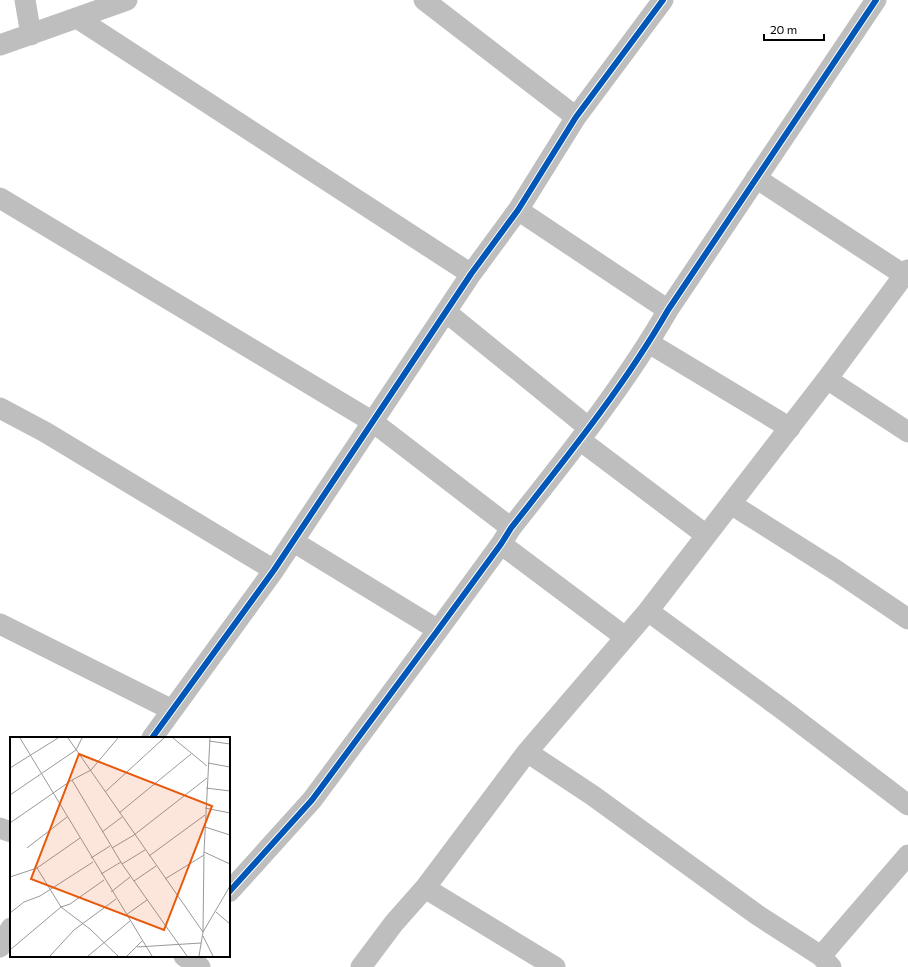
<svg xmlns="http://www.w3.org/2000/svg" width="908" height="967" font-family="Commissioner,sans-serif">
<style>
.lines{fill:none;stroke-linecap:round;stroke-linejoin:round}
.minor{stroke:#bebebe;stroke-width:21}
.cycleway-casing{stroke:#fff;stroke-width:8}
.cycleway{stroke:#0057b8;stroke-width:6}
.inset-road{fill:none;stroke:#999;stroke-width:1}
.view{fill:#e8590c;fill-opacity:0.15;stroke:#e8590c;stroke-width:2}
.inset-edge{fill:none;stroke:#000;stroke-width:2}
</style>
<rect width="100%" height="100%" fill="#fff"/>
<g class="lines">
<path class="minor" d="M25 0 31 35
M424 0 576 117
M77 18 471 274
M0 45 127 0
M756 178 904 275
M0 198 373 422 511 528
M518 210 668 310
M446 312 589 428
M649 343 790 428
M827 379 908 432
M0 408 45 432 274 570
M580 440 706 535
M731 504 837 571 908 619
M294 542 438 630
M501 544 625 637
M648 611 782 709 908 805
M0 624 172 710
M152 738 274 570 471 274 518 210 576 117 663 0
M527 752 592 795 756 914 821 956 831 967
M0 828 11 832
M425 888 555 967
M229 892 312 800 438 630 501 544 511 528C566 458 623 388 668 310L876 0
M0 947 11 928
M184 956 200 967
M821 956 908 855
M361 967 394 923 425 888 527 752 648 611 827 379 908 270"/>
<defs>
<path id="cycleway" d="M152 738 274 570 471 274 518 210 576 117 663 0
M229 892 312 800 438 630 501 544 511 528C566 458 623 388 668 310L876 0"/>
</defs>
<use href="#cycleway" class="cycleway-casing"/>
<use href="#cycleway" class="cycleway"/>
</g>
<g transform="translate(10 737)">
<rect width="220" height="220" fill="#fff"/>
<path class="inset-road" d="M10 1 142 219M58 1 193 195M163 1 197 29M199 4 220 7M198 26 220 30M0 31 48 1M62 43 112 127 177 219M196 51 220 54M95 55 154 1M0 58 66 13 72 1M195 71 220 76M109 76 181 17M0 86 62 43 81 33 108 1M195 90 220 98M92 95 112 80M17 111 57 80M102 111 124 98 197 41M194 115 220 127M139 119 195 78M81 121 100 109M112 127 135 113M27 131 51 170 80 192 108 219M91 137 111 125M0 140 27 131 70 101M155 142 194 118M124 144 146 129M101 155 120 140M206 175 220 187M0 176 14 165 30 159 83 125M116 178 137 163M193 195 194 115 200 1M193 199 203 219M127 210 191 206M0 213 51 170 60 167 94 143M40 219 64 193 106 162M78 219 120 184M117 219 132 204M189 219 193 195 220 149"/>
<path class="view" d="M69 17 202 69 154 193 21 142Z"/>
<rect width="220" height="220" class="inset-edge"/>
</g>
<path d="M764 34v6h60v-6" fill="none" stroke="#000000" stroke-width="2"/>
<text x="770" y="34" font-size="12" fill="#000000" stroke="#ffffff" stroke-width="3" paint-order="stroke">20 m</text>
</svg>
